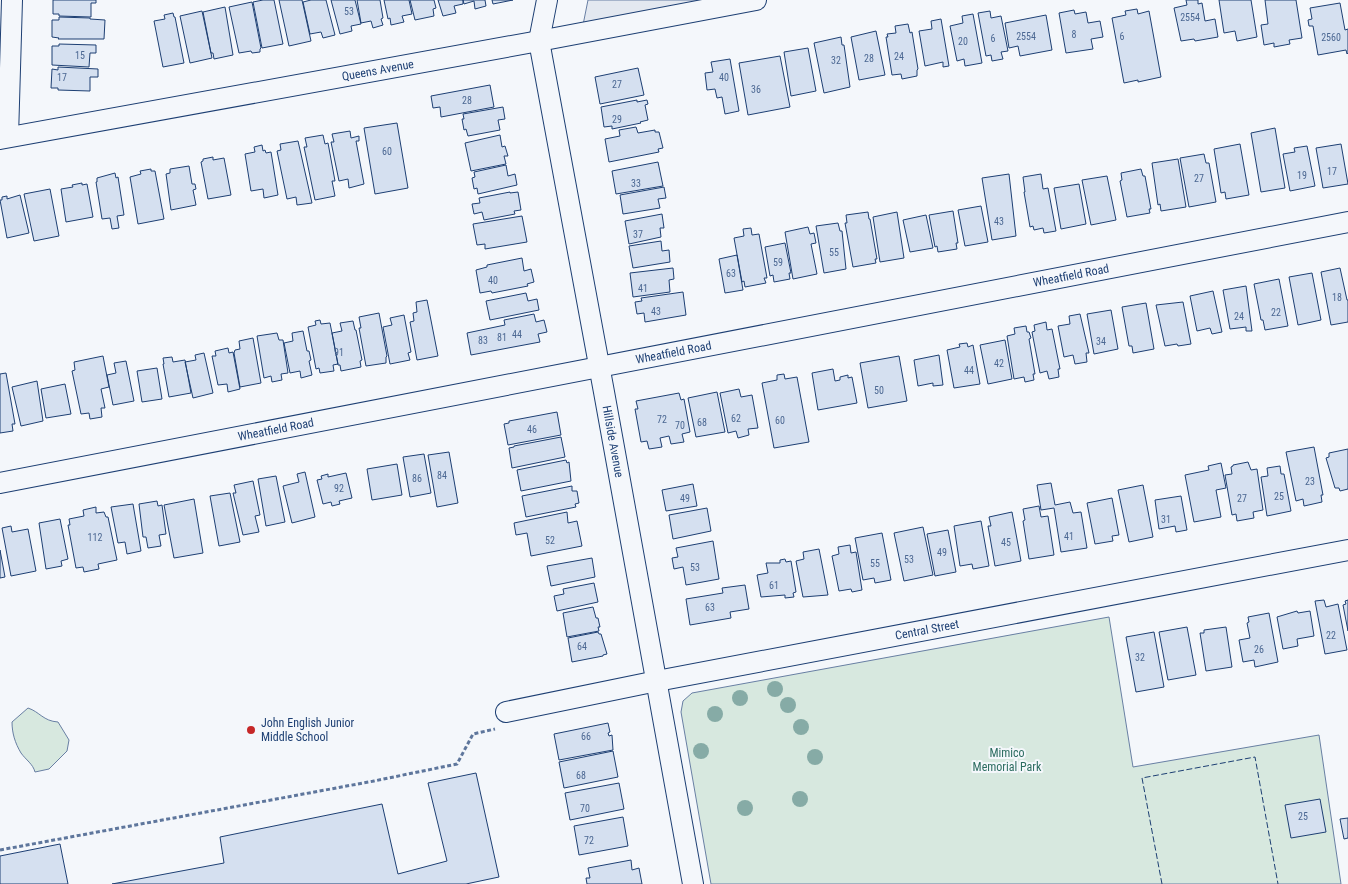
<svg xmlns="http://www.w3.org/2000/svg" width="1348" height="884" font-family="'Roboto Condensed',sans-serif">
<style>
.green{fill:#d7e8df;stroke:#687fa3}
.parking{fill:#e3e8f0;stroke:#687fa3}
.building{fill:#d5e0f0;stroke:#1d3f73}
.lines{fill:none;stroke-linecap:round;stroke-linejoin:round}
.minor-casing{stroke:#1d3f73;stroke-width:22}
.path{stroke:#5e769c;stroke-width:3;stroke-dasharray:4 2.5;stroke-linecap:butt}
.minor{stroke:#f4f7fb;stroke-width:20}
.fence{stroke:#1d3f73;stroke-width:1;stroke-dasharray:6 2.5;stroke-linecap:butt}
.tree{fill:#86aba6}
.poi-dot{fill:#c62828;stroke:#f4f7fb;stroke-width:2}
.labels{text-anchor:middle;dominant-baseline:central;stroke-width:4;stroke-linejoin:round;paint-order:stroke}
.number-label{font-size:10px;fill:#4b6792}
.street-label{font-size:12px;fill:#1d3f73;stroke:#f4f7fb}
.poi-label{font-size:12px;fill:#1d3f73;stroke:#f4f7fb;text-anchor:start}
.park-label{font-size:12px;fill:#2c6c60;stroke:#f4f7fb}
</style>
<rect width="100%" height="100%" fill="#f4f7fb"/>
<path class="green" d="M1109 617 1133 767 1319 735 1341 884H711L681 712 683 701 692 693Z
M28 708C40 712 43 721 58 722L69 740 67 751 49 769 35 772C33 764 26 760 21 753 15 743 12 733 12 722Z"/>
<path class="parking" d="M588 0H705L583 25Z"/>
<path class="building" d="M53 0H96V3H91V17L59 16V14H53Z
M263 0H274L283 44 262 48 253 2Z
M279 0H302L311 41 289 46Z
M311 0H326L335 35 323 38 321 32 310 34 303 2Z
M331 0H355L361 24 351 26 352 31 340 34Z
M357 0H380L383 18 381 19 383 25 373 28 371 21 361 23Z
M384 0H409L412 14 402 16 404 22 391 25 390 18 388 19Z
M410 0H434L436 8 433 9 434 16 415 20Z
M438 0H463V4L454 6 456 13 443 16Z
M463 0H485L486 6 475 9 474 1 464 4Z
M492 0H513L493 4Z
M1186 0H1198V4L1202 3 1205 21 1215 19 1218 37 1195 41 1194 39 1181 41 1174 8 1187 5Z
M1219 0H1251L1257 37 1237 41 1235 31 1224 33Z
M1265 0H1296L1302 38 1289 40 1290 44 1274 47V43L1264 45 1261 25 1268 24Z
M252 2 261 48 260 49V52L252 53 251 51 239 53 229 7Z
M1340 3 1345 30 1348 29V53L1347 54 1346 50 1318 55 1313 26H1309L1308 20 1312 19 1310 8Z
M225 7 233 55 214 59 213 53H211L203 12Z
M1137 9 1138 14 1149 11 1161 77 1138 82V80L1124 83 1112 18 1126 15 1125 11Z
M1074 10 1075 14 1086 12 1088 23 1100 21 1103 37 1091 39 1093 49 1066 53 1059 13Z
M202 11 212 58 190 63 180 16Z
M990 11 991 18 1001 16 1008 51 1001 52 1003 59 992 61 991 55 986 56 978 13Z
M173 13 174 17H175L184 63 163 67 154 21 165 19 164 15Z
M973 14 982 63 965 66 964 59 957 61 950 26 963 23 962 16Z
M1046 15 1052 50 1020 56 1018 46 1009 48 1005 23Z
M59 17 90 18V19L105 20 104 39H58L59 38 52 37V20H59Z
M941 19 949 66 943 67V62L925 66 919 31 932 29 931 21Z
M908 24 910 33 912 32 918 69 917 70V76L902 79 901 74 892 75 886 37H888L887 34 896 33 895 26Z
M876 31 885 75 859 80 851 37Z
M841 37 842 45H844L850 87 824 93 814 43Z
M59 44 96 45V53H90L89 67 52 65V46H59Z
M808 48 816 91 791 96 784 52Z
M780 56 790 107 748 115 739 63Z
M730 59 739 111 725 114 722 97 717 98 715 89 707 90 705 73 713 72 711 62Z
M58 67 98 69V77H90V91L58 90V88H51L52 69 58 70Z
M638 68 644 95 600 104 595 77Z
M490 85 494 107 441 117 440 107 433 108 431 96Z
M637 100V102L647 100 648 104 645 105 648 120 640 122 641 123 612 129V126L604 127 601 107Z
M503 107 505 119 498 120 500 130 468 136 466 129 464 130 462 119H464L463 114Z
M397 123 408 188 375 194 364 128Z
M636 127 638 133 655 130V132H659L663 148 658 149 659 152 609 162 605 139 620 136 619 130Z
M1275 128 1285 188 1261 192 1251 133Z
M350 131 351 138 359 136V141H356L364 184 349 188 348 179 339 181 331 142H334L332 134Z
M323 135 325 144 328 143 335 181H332L335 196 315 200 304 147H307L305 138Z
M500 135 502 147 505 146 508 156H504L506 164 471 171 465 143Z
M298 141 312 203 297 205 296 197 287 199 277 151 281 150 280 144Z
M1240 144 1249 195 1226 199 1225 192 1221 193 1214 149Z
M1341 144 1348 184 1323 188 1316 148Z
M262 145 263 151 265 150 266 153 271 152 278 195 264 198 263 189 251 191 245 154 255 152 254 147Z
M1307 146 1315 186 1290 191 1283 154 1295 152 1294 148Z
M1204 154 1206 163H1209L1216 202 1189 207 1180 158Z
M213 157V160L224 158 231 195 208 199 201 162 203 161V159Z
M1178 159 1186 207 1161 211 1160 204 1158 205 1152 163Z
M658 162 663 186 616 194 612 171Z
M506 165 508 176 515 174 517 185 478 194 477 188 474 189 472 178 475 177 474 172Z
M189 166 192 184H195L196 189 193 190 196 205 171 210 166 174 170 173V169Z
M151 169V171H155L164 219 138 224 130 177 141 174 140 171Z
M1141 169 1143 176H1145L1151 209H1149L1150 213 1127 217 1120 181 1122 180 1121 173Z
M115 173 116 178 118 177 124 215 117 216 119 228 112 229 110 218 102 219 96 182H97V178Z
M1009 174 1016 236 992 240 982 178Z
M1041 174 1043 189 1048 188 1056 231 1044 233 1043 228 1034 230 1033 226 1030 227 1024 192H1025L1023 177Z
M1107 176 1116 220 1091 225 1082 180Z
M82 183V185L87 184 93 217 66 222 61 189 73 187 72 185Z
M1079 184 1086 224 1061 229 1054 188Z
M664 187 666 198 658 199 660 208 623 214 620 195Z
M50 189 59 236 34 241 24 194Z
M510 192V193L518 192 521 210 514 211 515 214 484 220 482 212 474 214 472 204 480 203 479 198Z
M20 195 29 233 7 238 0 200H2V197L7 196V199Z
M981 206 988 242 965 246 958 210Z
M953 211 958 243H956L957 249 938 252 937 246 935 247 929 215Z
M868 212 869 219H870L877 259H875L876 263 853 267 845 223H847L846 215Z
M897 212 904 258 880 262 873 217Z
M662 214 664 228H660L661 237 629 244 625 221Z
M926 215 933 248 910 252 903 220Z
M522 216 527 242 485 249V244L477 245 473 224Z
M838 223 840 231H842L846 269 824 273 816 226Z
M808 227 810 234 814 233 816 243 811 244 817 274 793 279 785 232Z
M751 228 752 235 759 234 767 278H764L766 283 745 287 744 281 742 282 734 238 744 236 743 229Z
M661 241 662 251 669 250 670 262 633 268 629 246Z
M785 243 791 273H789L790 279 774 282 773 275 770 276 765 247Z
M737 255 743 290 725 293 719 259Z
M522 258 524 271 531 269 534 282 527 284 528 286 492 293 491 291 480 293 476 270 487 267V265Z
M673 268 674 279 669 280 670 292 633 297 630 273Z
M1340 268 1347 300H1348V322L1331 325 1321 272Z
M1312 273 1321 320 1298 325 1289 277Z
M1279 279 1288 326 1265 330 1263 320H1261L1254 284Z
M1246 286 1252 331H1246V327L1230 329 1223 290Z
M1213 291 1222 332 1212 334 1210 328 1197 331 1190 296Z
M683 292 686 315 645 322 644 313 637 314 635 302 642 301 641 298Z
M526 293 528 301 537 299 539 310 490 320 486 301Z
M427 300 438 356 417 360 410 322 414 321 413 313 417 312 416 302Z
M1183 302 1191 344 1178 346 1177 344 1165 346 1156 305Z
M1146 303 1154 349 1133 353 1132 346H1129L1122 307Z
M1111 310 1118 349 1094 354 1087 314Z
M379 313 387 356 386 357V363L366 366 359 328H361L359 317Z
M534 314 536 322 544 320 547 332 538 334 540 342 471 355 467 333 505 325 504 320Z
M1080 314 1089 353H1086L1087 362 1075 364 1073 355 1064 357 1058 326 1070 324 1069 316Z
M404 315 411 352 408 353 410 360 390 364 383 327 392 325 390 318Z
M320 320 321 324 330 323 338 364 333 365 334 371 320 373 319 368 316 369 308 327 316 325 315 321Z
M353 321 355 330H356L362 360 360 361 361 367 341 371 340 365H338L332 333 342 331 340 323Z
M1046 322 1047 330 1052 329 1060 369H1058L1059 377 1049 379 1047 371 1040 373 1032 332 1035 331 1034 325Z
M1026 326 1027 332H1029L1031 338 1029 339 1035 374H1033L1034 380 1025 382 1024 377 1014 379 1007 336 1015 334 1014 328Z
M303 331 307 351H309L311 360 309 361 312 375 301 378 300 371 290 373 284 343 293 341 292 333Z
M277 333 279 340H283L288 373 281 374 282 380 272 382 271 376 264 378 257 336Z
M253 338 261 383 240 387 234 353 235 350 240 349 239 341Z
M1005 340 1012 379 988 384 980 345Z
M967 343 968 347 973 345 980 384 954 388 947 350 960 347 959 344Z
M228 348 229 353 233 352 240 389 228 392 227 384 218 385 212 356H216L215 351Z
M204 353 213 393 193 398 185 362 196 360 195 355Z
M939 355 943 385 933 386V383L918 386 914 360Z
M103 356 109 387 101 389 105 408H101L102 417 90 419 89 413 81 414 72 371 75 370 74 362Z
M899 356 907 401 868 408 860 363Z
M172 357 173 362 185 360 191 393 169 397 163 364H164L163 358Z
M126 361 134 401 113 405 107 375 116 373 114 363Z
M157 368 162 399 142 402 137 371Z
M833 369 835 381 840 380V377L848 375V378L852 377 857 403 818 410 812 373Z
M6 373 15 424H12L13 431 0 433V374Z
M784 374 785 379 797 377 809 442 774 448 762 383 777 380V375Z
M37 381 43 421 21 426 12 387Z
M65 384 71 414 46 418 41 389Z
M739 389 741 397 752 395 758 428 748 429 749 435 738 438 736 431 728 433 720 393Z
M717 392 725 432 696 437 688 398Z
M679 393 681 400 684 399 690 432 682 434 684 442 671 444 669 436 660 438 662 447 649 449 647 441 641 442 635 409H638L636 401Z
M557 412 561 435 508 445 504 424 509 423V421Z
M561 437 565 457 512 468 509 448 514 447V446Z
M1314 447 1323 495H1321L1322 502 1304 506 1303 499 1296 501 1286 452Z
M1348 449V489L1340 491 1339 488H1335L1326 458 1329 457V453Z
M449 452 458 503 437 507 428 455Z
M424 454 431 493 410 497 403 457Z
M566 460 567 463 569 462 571 481 521 491 517 470Z
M1248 462 1251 470 1257 469 1263 510 1253 512 1254 518 1237 521 1236 514 1232 515 1225 475 1232 474 1231 467 1233 466V465Z
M1221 463 1226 488 1216 490 1221 517 1194 522 1185 475 1209 470 1208 466Z
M397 464 402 495 372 500 367 469Z
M1280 466 1281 474H1284L1291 511 1267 516 1261 477 1268 476 1267 468Z
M305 472 315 517 292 523 283 486 299 482 297 474Z
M346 473 352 498 339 501 340 504 332 506 331 502 323 504 317 480 322 479 321 476 328 474V477Z
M276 476 285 522 266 526 258 479Z
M253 481 260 515 255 516 259 532 243 535 233 493H236L234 485Z
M1051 483 1055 505 1070 502 1073 513 1081 512 1087 548 1061 552 1054 508 1041 510 1037 485Z
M693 484 697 506 666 511 662 490Z
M1143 485 1153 537 1129 542 1118 490Z
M572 486V491H577L579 503 575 504 576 507 526 517 522 496Z
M230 493 240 542 219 546 210 496Z
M1181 496 1187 530 1176 532 1175 526 1159 529 1155 500Z
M1112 498 1119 535 1112 536 1113 541 1095 544 1087 503Z
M194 499 203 553 174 558 164 505Z
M157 501 158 506 162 505 166 534 159 535 161 546 148 548 146 537H143L139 504Z
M133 504 141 551 127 554 125 542 118 543 111 507Z
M1039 506 1041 517 1048 516 1054 555 1029 559 1023 521 1025 520 1023 509Z
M96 507V513L104 512 106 517H108L117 560 98 564 99 569 84 572 83 567 76 568 68 525H70L69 519 84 516 83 510Z
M707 508 711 531 673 539 669 515Z
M567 512 568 523 577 521 582 546 531 556 527 533 516 535 514 523Z
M1012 512 1021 561 995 566 988 526H991L989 517Z
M60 519 68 559 61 561 62 566 46 569 39 523Z
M981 521 989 566 973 569 972 564 960 566 954 526Z
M11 526 12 532 28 529 36 571 11 576 2 528Z
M923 527 933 575 904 581 894 533Z
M948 530 956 572 935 576 927 534Z
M882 533 891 580 875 583 874 578 863 580 855 538Z
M713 541 719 579 686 585 683 567 674 569 672 558 678 557 676 548Z
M850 545 851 553 856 552 862 590 852 592 851 589 839 591 832 556 839 554 838 547Z
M819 549 828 595 803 597 796 561 804 559 803 552Z
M0 550 5 577 0 578Z
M592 558 595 577 551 586 547 566Z
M785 559 786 562 791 561 796 592 793 593 794 597 785 598V595L761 597 757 575 768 573 766 563H780V560Z
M594 583 598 602 557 611 554 596 564 594 563 589Z
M745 585 749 609 730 612 731 618 690 625 686 599 723 593 722 588Z
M1324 600 1326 607 1338 604 1347 650 1325 654 1315 601Z
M1348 600V631L1343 605 1346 604 1345 601Z
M593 607 596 618H598L600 627H598L599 631 567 637 563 613Z
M1297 611 1298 613 1310 611 1314 636 1297 639 1298 646 1283 649 1277 617Z
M1269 613 1278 662 1255 667 1254 660 1243 662 1239 640 1250 638 1247 623 1249 622 1248 617Z
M1187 627 1196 675 1168 680 1159 632Z
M1226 627 1232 667 1206 671 1200 633H1204V630Z
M598 632 599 634H601L607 654 603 655V656L572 662 568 638Z
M1154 632 1164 687 1136 692 1126 637Z
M608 723 610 732 608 733 609 736 612 735 613 750 559 760 554 734Z
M613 751 618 777 564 788 559 762Z
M476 773 499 877 466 884H112L224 863 220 837 382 804 398 874 447 861 428 783Z
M619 783 624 809 570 820 565 793Z
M1320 799 1326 832 1291 838 1285 805Z
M623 817 628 846 579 855 574 826Z
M1348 818V838L1344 839 1340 819Z
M60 844 68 884H0V856Z
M631 860 632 870 639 868 642 884H587L586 878H590L588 868Z"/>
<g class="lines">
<defs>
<g id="minor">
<path id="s1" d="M547 0 539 41 604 392 693 884"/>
<path d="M8 137 12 0"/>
<path id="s2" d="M0 139 539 41 756 0"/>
<path id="s3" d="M0 483 1348 222"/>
<path id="s4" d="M506 712 657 681 1348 550"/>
</g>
</defs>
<use href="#minor" class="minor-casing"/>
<path class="path" d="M0 850 374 781 457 764 473 734 495 729"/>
<use href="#minor" class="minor"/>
<path class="fence" d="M1162 884 1142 778 1255 757 1278 884"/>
</g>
<g class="tree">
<circle cx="775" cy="689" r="8"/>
<circle cx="740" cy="698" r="8"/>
<circle cx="788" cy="705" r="8"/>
<circle cx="715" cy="714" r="8"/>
<circle cx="801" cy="727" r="8"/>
<circle cx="701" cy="751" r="8"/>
<circle cx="815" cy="757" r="8"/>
<circle cx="800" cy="799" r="8"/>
<circle cx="745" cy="808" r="8"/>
</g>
<circle class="poi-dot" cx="251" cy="730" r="5"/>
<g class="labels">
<g class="number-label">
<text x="349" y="11">53</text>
<text x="1190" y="17">2554</text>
<text x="1074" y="34">8</text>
<text x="1026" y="36">2554</text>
<text x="1122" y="36">6</text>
<text x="1331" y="37">2560</text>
<text x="993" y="38">6</text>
<text x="963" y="41">20</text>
<text x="80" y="55">15</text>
<text x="899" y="56">24</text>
<text x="869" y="58">28</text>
<text x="836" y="60">32</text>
<text x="62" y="77">17</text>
<text x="724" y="77">40</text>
<text x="617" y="84">27</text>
<text x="756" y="89">36</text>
<text x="467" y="100">28</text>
<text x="617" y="119">29</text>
<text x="387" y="151">60</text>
<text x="1332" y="171">17</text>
<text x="1302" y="175">19</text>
<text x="1199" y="178">27</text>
<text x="636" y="183">33</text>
<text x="999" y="221">43</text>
<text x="638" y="234">37</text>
<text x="834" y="252">55</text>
<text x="778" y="262">59</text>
<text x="731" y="273">63</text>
<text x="493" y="280">40</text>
<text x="643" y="288">41</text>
<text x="1337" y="297">18</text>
<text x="656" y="311">43</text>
<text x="1276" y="312">22</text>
<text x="1239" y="316">24</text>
<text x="517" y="334">44</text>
<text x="502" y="337">81</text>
<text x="483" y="340">83</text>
<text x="1101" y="341">34</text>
<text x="339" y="352">91</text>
<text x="999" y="363">42</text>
<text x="969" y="370">44</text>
<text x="879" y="390">50</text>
<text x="736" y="418">62</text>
<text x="662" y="419">72</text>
<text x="780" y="420">60</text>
<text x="702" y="422">68</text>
<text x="680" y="425">70</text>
<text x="532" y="429">46</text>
<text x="442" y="475">84</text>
<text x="417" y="478">86</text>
<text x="1310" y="481">23</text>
<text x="339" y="488">92</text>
<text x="1279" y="496">25</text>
<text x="685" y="498">49</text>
<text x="1242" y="498">27</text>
<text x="1166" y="519">31</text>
<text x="1069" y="536">41</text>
<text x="95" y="537">112</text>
<text x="550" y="540">52</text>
<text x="1006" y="542">45</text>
<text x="942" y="552">49</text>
<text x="909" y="559">53</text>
<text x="875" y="563">55</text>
<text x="695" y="567">53</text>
<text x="774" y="585">61</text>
<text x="710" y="607">63</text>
<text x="1331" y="635">22</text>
<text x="582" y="646">64</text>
<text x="1259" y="649">26</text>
<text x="1140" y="657">32</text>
<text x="586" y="736">66</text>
<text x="581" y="775">68</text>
<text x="585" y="808">70</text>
<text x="1303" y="816">25</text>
<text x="589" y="840">72</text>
</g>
<g class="street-label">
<text stroke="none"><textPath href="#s2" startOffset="384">Queens Avenue</textPath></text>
<text stroke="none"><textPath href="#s3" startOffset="1091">Wheatfield Road</textPath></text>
<text stroke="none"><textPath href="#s3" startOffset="686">Wheatfield Road</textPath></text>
<text stroke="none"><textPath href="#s3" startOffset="281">Wheatfield Road</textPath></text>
<text stroke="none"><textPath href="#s1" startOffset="449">Hillside Avenue</textPath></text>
<text stroke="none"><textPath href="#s4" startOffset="429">Central Street</textPath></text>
</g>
<g class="poi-label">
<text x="261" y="723">John English Junior<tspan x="261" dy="14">Middle School</tspan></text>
</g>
<g class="park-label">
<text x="1007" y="753">Mimico<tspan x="1007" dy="14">Memorial Park</tspan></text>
</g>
</g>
</svg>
